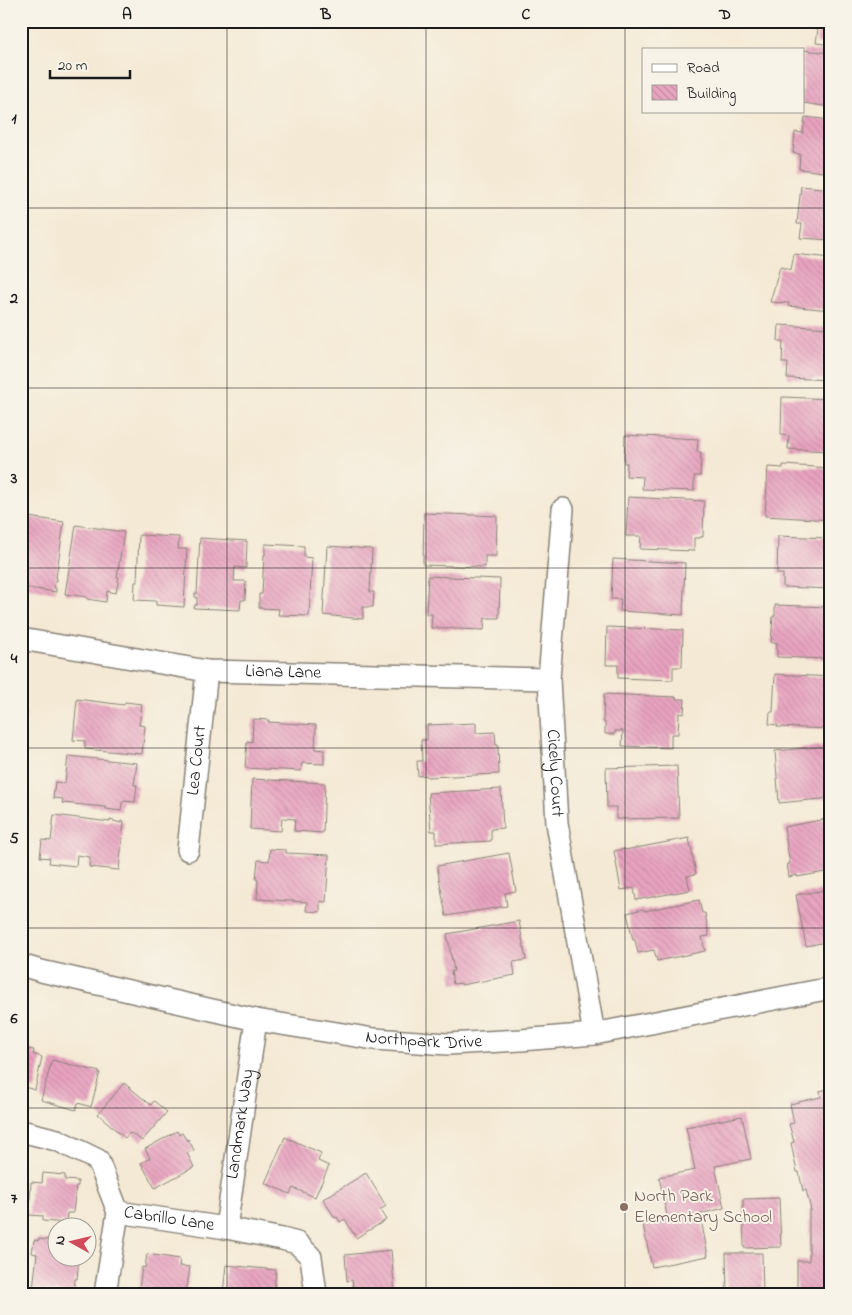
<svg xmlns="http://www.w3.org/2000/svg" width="852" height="1315" font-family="'Indie Flower',sans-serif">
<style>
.building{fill:url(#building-back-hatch)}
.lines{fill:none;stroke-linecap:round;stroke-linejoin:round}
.minor-casing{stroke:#888278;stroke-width:24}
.minor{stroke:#fff;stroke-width:21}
.grid{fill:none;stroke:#1c1c1c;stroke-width:1;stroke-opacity:0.55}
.education-dot{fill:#8d6e63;stroke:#f7f3e8;stroke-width:2}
.labels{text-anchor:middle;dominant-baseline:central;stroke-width:4;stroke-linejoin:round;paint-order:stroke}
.street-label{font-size:18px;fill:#1c1c1c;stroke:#f7f3e8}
.education-label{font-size:18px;fill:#785e54;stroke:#f7f3e8;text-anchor:start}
.neatline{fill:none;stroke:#1c1c1c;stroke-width:2}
.grid-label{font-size:16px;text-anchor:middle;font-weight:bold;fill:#1c1c1c}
</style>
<defs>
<pattern id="building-back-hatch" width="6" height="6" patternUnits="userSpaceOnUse" patternTransform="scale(1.25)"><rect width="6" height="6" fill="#e8a3bf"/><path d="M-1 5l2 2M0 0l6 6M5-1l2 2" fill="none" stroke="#c68ca4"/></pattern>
</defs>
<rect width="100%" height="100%" fill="#f7f3e8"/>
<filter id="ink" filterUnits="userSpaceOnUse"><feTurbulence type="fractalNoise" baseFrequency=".02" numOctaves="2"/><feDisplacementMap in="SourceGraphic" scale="10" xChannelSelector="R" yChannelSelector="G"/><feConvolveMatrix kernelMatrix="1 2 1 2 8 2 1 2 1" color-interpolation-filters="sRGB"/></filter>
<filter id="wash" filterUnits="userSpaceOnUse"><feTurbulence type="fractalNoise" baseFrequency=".0096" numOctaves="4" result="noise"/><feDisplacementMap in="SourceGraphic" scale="20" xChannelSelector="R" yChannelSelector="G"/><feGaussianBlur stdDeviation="1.12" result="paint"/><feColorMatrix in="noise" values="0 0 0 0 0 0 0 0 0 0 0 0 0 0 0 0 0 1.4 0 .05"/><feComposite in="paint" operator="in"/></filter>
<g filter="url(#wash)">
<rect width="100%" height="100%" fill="#f4e9d4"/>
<g id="blocks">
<path class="building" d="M812 21H831V45L816 43 818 29 811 28Z
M803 50 831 53V107L803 103Z
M805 117 831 120V173L799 169 800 154 793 153 795 132 803 133Z
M801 186 831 189V240L800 238 802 224H797Z
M794 254 831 258V310L788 306 789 303 770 302 780 267 791 270Z
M779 325 831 328V380L787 378 788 363H782L783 341H778Z
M782 397 831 399V451L788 449 789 436 781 435Z
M625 435 698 439 697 452H701L700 476H694V491L642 489 643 477 626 476 627 463H624Z
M783 465 831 468V520L765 516 768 467 783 468Z
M628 497 704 501 703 537H700V538H694V551L640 549 641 536H626Z
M424 513 497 516 496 556H485V567L423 565Z
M21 516 64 522 56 578H57V581H55L54 588H56V592L21 587Z
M76 525 124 532 117 577H119L116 593 107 591 106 602 87 599V597L65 594Z
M139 535 179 537 178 549H187L184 607 156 605V601L134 600 135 582H137Z
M778 536 831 538V589L783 587V574H777Z
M200 538 247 541 246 568 235 567 234 581H246L245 600H241L240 610 194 608 195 605H197V597H195V593L197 594Z
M265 544 304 546V557L312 558 309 616 278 615 279 609 259 608V594H262L264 555H265Z
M327 546 372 549 370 592H374L373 607H363V619L323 615Z
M613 559 685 563 683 615 620 611 621 599H611Z
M428 576 500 579 499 618H485L484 630 431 628 432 614H426Z
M775 605 831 607V648H828L827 659 777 657V643H771L773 616H775Z
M607 627 683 630 682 667H673V680L618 678V665H606Z
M775 674 831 677V729L777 727 778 725 769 724 770 712H773Z
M604 694 676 697V699H685L684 714 679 713 678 734H671V748L622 746 623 731H615V734H605V722H603Z
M77 699 124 705 125 702 142 704 139 725 145 726 142 754 85 749V741L73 740Z
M21 712 26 713 22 732H21Z
M253 719 269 720 268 722 316 725 315 749 324 750V764L302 763 301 771 245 768 247 741 252 742Z
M476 723V733L495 732 496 745H498L499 774 427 777 426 775 418 776 417 761H422L421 740H427V725Z
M831 746V798L779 803 775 751Z
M68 756 137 763 134 785H137L135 802 124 801 122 803 121 811 106 809 105 807 62 803 63 799 53 798 55 782 65 783Z
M677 766 679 818 616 819V807H607L606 768Z
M252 779 325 783 323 833 294 831 295 819 282 818 281 831 250 829Z
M501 789 503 828 491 829V841L436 844V831H431L428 793Z
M54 815 110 822V820L121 823V821H124L119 870 89 867 90 857 77 855 76 866 49 863 50 858 40 857 42 840 51 841Z
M831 818V871L797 877V875L789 877 787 864H790L784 827Z
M689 838 696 874 687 876 690 890 636 900 634 888 621 890 614 851 625 849V850Z
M270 849 286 850V853L329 855 326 902 320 901V912L306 911 307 902 257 899 258 880 256 879 258 860 269 861Z
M509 853 516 891 505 893 507 906 446 916 437 866Z
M831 889V941L806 946 796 895Z
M699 900 702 913H705L709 936 702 937 705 951 657 961 654 950 638 953 635 940H633L627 913 643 909 644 911Z
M519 921 526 960 513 962 515 975 461 985V983L453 984 451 971H454L447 934Z
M21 1048 34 1050 33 1054 42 1057 35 1090 24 1087 22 1094Z
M52 1060 100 1072 91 1107 78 1103 76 1110 41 1100Z
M124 1083 151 1105 154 1101 167 1112 142 1141 131 1133 130 1134 129 1133 125 1138 98 1114Z
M831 1088V1294H811V1292H797V1261H809V1210H811L806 1190 803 1191 799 1172H797L791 1143 794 1142 789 1124 794 1123 790 1104 821 1097 820 1091Z
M742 1116 751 1159 715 1166 724 1208 700 1214 708 1256 652 1267 643 1225 668 1220 659 1177 695 1170 686 1127Z
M177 1131 179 1135 182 1133 187 1141 188 1139 194 1150 187 1153 194 1167 155 1188 141 1163 150 1158 145 1149Z
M285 1137 321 1153 318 1161 329 1166 315 1197 293 1188 290 1194 265 1183Z
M43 1173 65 1175V1180L78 1181V1186H76L73 1213H67L66 1223 43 1221V1216L29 1215 31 1182 42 1183Z
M366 1173 386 1206 380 1210 386 1220 356 1238 345 1219 340 1222 337 1217 335 1218 323 1199Z
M779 1198 781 1247 744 1248 743 1199Z
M38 1239 58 1241V1258H79L77 1279H75L74 1294 33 1289 37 1254 32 1253 34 1240 38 1241Z
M391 1250 395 1294H354L352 1280 347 1281 345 1255Z
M726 1253H762L763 1294H727Z
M147 1254 180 1259 179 1266 190 1267 186 1294H148V1290L139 1289 142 1267 145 1268Z
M226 1265 276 1270 274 1292H271V1294H223Z"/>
</g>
</g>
<g filter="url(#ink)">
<use href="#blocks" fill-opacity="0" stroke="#888278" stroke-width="1"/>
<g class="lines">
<defs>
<g id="minor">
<path id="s1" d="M563 509 549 679 557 823 594 1034"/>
<path id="s2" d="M21 639 207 671 549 679"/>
<path id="s3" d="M188 850 207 671"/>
<path id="s4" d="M21 965 41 971 256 1020 374 1039 448 1044 521 1040 594 1034 831 988"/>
<path id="s5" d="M21 1131 57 1140 98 1160 118 1212 226 1228 282 1239 297 1243 311 1257 316 1294"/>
<path id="s6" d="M226 1228 256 1020"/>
<path d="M105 1294 118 1212"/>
</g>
</defs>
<use href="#minor" class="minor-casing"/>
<use href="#minor" class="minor"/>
</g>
</g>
<path class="grid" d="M227 21V1294M426 21V1294M625 21V1294M21 208H831M21 388H831M21 568H831M21 748H831M21 928H831M21 1108H831"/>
<circle class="education-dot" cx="624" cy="1207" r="5"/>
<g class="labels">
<g class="street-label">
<text stroke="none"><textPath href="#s2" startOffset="265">Liana Lane</textPath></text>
<text stroke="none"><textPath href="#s3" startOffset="90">Lea Court</textPath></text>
<text stroke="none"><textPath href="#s1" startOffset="265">Cicely Court</textPath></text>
<text stroke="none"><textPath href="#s4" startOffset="411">Northpark Drive</textPath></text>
<text stroke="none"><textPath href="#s6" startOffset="105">Landmark Way</textPath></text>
<text stroke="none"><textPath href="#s5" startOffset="190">Cabrillo Lane</textPath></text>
</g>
<g class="education-label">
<text x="634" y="1197">North Park<tspan x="634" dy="21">Elementary School</tspan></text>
</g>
</g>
<rect width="852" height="1315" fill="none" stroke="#f7f3e8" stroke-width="55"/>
<rect x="642" y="48" width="162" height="65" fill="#f7f3e8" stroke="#9f9d96"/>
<rect x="652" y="64" width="25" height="8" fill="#ffffff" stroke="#9f9d96"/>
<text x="687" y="72" font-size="15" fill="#1c1c1c">Road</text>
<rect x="652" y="85" width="25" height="15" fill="url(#building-back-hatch)" stroke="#9f9d96"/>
<text x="687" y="98" font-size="15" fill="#1c1c1c">Building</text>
<g transform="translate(72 1242) rotate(278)"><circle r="24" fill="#f7f3e8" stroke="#9f9d96"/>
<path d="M0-4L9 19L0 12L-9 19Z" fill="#d1495b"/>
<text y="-8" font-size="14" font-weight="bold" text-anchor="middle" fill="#1c1c1c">N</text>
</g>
<path d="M50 70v8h80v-8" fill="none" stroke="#1c1c1c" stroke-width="2.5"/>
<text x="58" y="70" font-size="15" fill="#1c1c1c" stroke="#f7f3e8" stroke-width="4" paint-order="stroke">20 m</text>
<rect x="28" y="28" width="796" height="1260" class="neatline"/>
<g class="grid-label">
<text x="127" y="19">A</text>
<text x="326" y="19">B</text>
<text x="526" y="19">C</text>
<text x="725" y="19">D</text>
<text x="14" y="123">1</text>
<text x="14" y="303">2</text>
<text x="14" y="483">3</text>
<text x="14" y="663">4</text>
<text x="14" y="843">5</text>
<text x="14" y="1023">6</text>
<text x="14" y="1203">7</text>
</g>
</svg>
